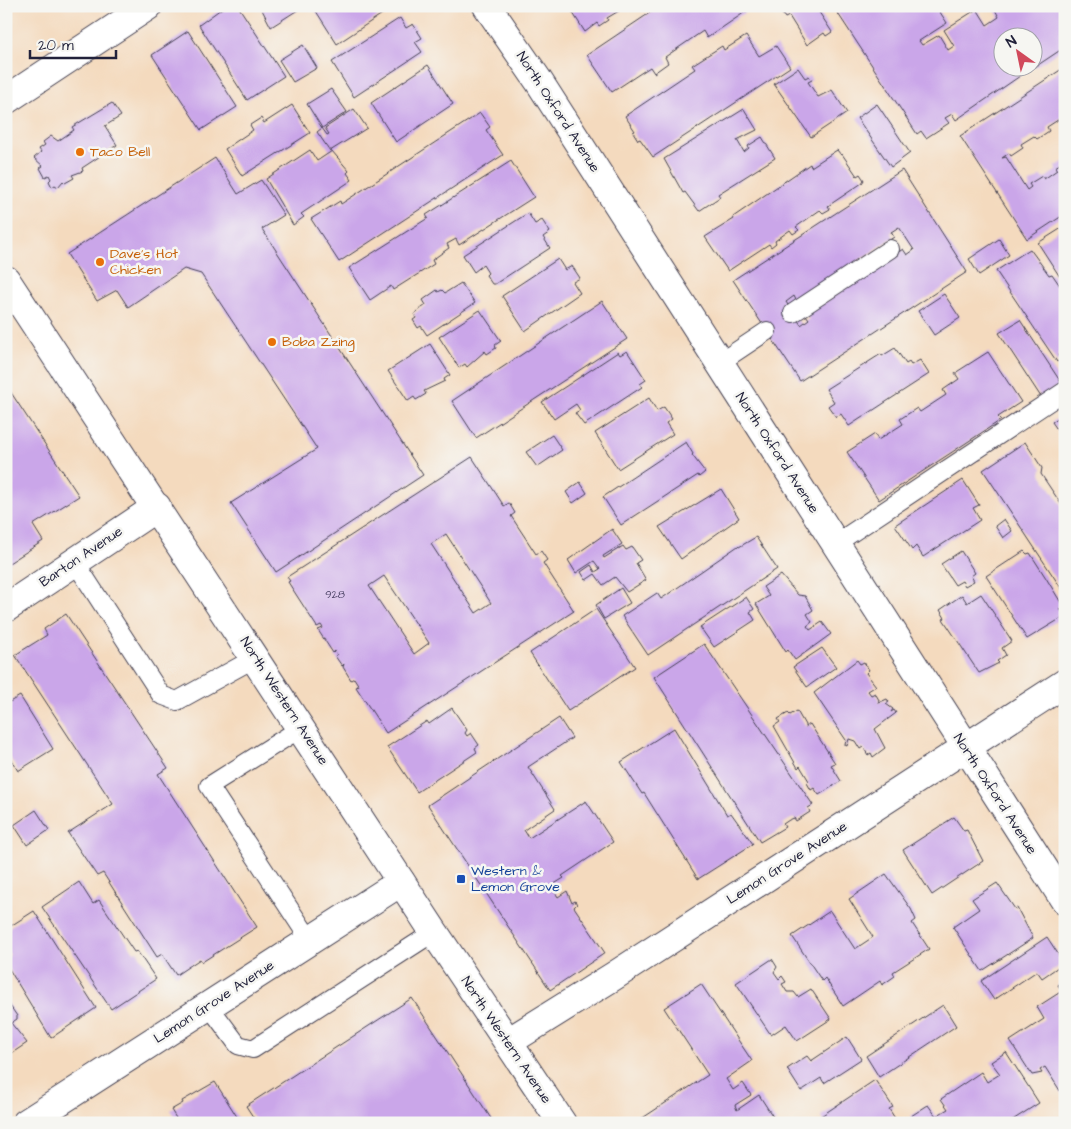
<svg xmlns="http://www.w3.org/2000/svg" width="1071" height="1129" font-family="'Architects Daughter',sans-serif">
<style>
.building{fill:#caa6e9;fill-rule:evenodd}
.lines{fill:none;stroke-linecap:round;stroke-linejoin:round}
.lane-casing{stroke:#423e4f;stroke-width:20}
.street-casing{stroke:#423e4f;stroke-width:30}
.primary-casing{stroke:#423e4f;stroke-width:30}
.lane{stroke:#fff;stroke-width:18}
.street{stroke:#fff;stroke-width:28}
.primary{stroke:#fff;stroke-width:28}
.food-dot{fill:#e8710a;stroke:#f6f6f2;stroke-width:2}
.transit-dot{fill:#1a4fb4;stroke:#f6f6f2;stroke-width:2}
.labels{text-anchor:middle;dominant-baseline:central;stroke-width:5;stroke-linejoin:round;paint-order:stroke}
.number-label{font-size:11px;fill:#4c4366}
.street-label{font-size:14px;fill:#22223b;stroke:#f6f6f2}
.food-label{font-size:14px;fill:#c56008;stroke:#f6f6f2;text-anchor:start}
.transit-label{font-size:14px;fill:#164399;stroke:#f6f6f2;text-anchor:start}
</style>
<rect width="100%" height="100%" fill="#f6f6f2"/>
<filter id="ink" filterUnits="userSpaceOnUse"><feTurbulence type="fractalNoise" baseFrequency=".02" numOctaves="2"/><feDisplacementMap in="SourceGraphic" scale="10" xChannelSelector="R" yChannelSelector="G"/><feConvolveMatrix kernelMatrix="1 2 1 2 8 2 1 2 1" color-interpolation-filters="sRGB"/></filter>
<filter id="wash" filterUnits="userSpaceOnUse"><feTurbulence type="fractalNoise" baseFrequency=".0096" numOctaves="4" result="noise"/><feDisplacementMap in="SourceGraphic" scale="20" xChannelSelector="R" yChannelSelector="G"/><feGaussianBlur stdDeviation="1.12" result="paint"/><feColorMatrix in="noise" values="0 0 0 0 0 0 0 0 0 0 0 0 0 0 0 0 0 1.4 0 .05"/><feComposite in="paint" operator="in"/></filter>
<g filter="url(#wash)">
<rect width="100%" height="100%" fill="#f4dabe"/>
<g id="blocks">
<path class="building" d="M225 6H238L284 76 247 100 199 25Z
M260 6H304L271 27Z
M317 6H394L337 44 314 8Z
M565 6H627L607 18 608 20 599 26 597 23 585 32 569 7 567 9Z
M660 6H754L707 38 703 31 665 57 668 63 654 73 650 67 612 92 587 55Z
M777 6H815L832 32 826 36 824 33 807 45 789 16 785 18Z
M833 6H936L947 23 919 41 922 45 939 35 948 50 954 46 944 30 977 9 987 25 999 17 993 6H1065V47L1035 67 1034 38H1004V68H1022L1016 71 1020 76 956 120 952 114 945 118 949 123 926 138 921 131 917 134Z
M400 18 406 28 413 24 422 38 415 42 422 52 354 97 332 62Z
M188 31 237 107 201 130 152 55Z
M746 36 759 56 776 46 790 67 653 157 640 139 638 140 633 132 635 131 625 116 695 69 692 65 722 46 724 50Z
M303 45 317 68 293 82 279 60Z
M428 65 453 104 396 142 371 103Z
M1065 67V120L1063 122 1061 118 1047 127 1049 131 1037 139 1034 136 1021 144 1023 148 1011 156 1009 153 1002 158 1006 157 1027 190 1031 187 1029 184 1042 176 1044 179 1057 170 1055 167 1065 161V214L1027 239 960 136Z
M798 68 805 78 809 76 812 80 808 82 818 97 832 90 847 113 811 137 774 84Z
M331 89 347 112 322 128 307 104Z
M112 103 121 116 105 126 117 145 82 168 83 171 72 175 74 178 65 183 63 181 58 187 55 185 52 187 49 181 51 179 49 175 45 177 40 168 43 166 34 158 41 152 39 149 45 145 43 142 51 136 58 141 74 130 72 127Z
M877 104 910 153 891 167 857 118Z
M292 105 310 133 242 176 225 149 253 130 250 125 261 118 264 123Z
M354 109 367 128 330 151 317 132 322 128 327 135 329 134 325 128Z
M744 109 757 130 737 140 744 152 749 148 748 146 762 137 775 158 718 194 720 197 699 211 685 192 683 193 664 159Z
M480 113 490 127 486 130 503 155 339 262 311 219 340 201 341 204Z
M310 150 317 161 332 151 349 171 347 173 352 180 301 214 304 217 293 225 266 179Z
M837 150 841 155 842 154 857 176 860 174 864 180 862 183 828 206 830 209 823 213 820 210 796 227 799 230 793 234 790 230 775 241 776 243 771 247 769 244 728 271 705 237 734 219 733 217 810 164 811 167Z
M215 158 238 194 261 180 284 215 262 229 423 475 276 572 231 503 317 449 201 274 184 269 128 307 117 290 97 301 67 254Z
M511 161 534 197 459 245 456 239 447 244 449 248 432 260 434 264 393 290 391 286 370 300 349 268 428 218 426 215Z
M902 170 967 272 800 381 733 280ZM899 227 914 250 907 255 903 249 806 315 809 319 801 325 786 302 794 296 797 302 894 237 891 232Z
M528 213 535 224 542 220 550 232 543 237 550 248 495 284H492L486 275 488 273 483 265 474 272 463 255Z
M1065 226V274L1060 277 1038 243Z
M999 239 1009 255 979 275 969 259Z
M1030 249 1049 275 1052 274 1065 293V351L1058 355 1061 359 1057 362 996 271Z
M558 259 565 270 572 266 580 278 573 282 580 293 525 331 502 296Z
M461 283 475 303 427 335 421 326 418 328 413 320 416 318 414 314 426 305 423 300 437 290 438 292 442 290 445 293Z
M944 294 960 318 934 335 918 311Z
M602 301 627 339 476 438 452 401Z
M480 310 501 341 495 345 496 348 487 354 485 351 467 367 465 364 459 368 439 337Z
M1020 320 1062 384 1041 397 999 333Z
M430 344 450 375 444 379 445 381 424 391 426 394 416 400 414 397 408 401 388 371Z
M895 348 906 364 909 362 911 365 920 360 929 374 849 426 841 414 836 417 828 406 834 402 826 389 881 354 882 356Z
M627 351 646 380 640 384 642 387 584 425 575 413 580 410 576 404 554 419 542 402 618 352 620 355Z
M988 352 1021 402 998 417 1001 420 879 500 847 452 875 434 878 440 903 424 900 419 917 408 920 412 946 395 943 390 959 379 955 373Z
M6 385 79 496 33 525 43 541 6 565Z
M649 398 657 411 664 407 672 419 666 423 673 434 618 469 595 433Z
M1065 413V441L1052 422Z
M552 435 562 450 537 467 526 452Z
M686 442 693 454 692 455 705 472 699 477 698 475 621 525 603 497Z
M1025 442 1042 468 1041 474 1065 510V594L983 470Z
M472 457 504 506 509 503 515 513 511 516 536 554 541 551 547 560 543 563 574 611 386 733 356 687 359 686 354 678 351 680 343 667 344 664 342 666 335 656 337 655 335 651 333 653 318 630 323 628 321 625 317 627 288 582 290 581 287 577ZM446 534 491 603 476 613 431 544ZM384 576 429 643 414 654 369 586Z
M963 480 979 505 973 508 980 520 923 557 916 546 912 550 895 525Z
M580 482 587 493 573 503 566 492Z
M721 489 739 518 681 559 659 527Z
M1004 519 1012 531 1003 538 995 526Z
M612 529 622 544 603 556 604 558 623 546 626 550 632 547 641 560 636 563 646 580 627 592 615 577 603 585 595 574 586 580 581 572 591 565 595 572 600 569 594 561 576 573 568 560Z
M756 537 777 569 648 655 622 616 657 593 661 599 738 546 739 547Z
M961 551 975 573 971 576 974 581 965 586 962 581 955 585 941 564Z
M1024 551 1027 554 1030 553 1046 578 1063 606 1060 609 1065 616 1027 639 986 576Z
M781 575 798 595 805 596 813 610 807 614 812 622 807 626 810 630 822 622 831 634 795 660 788 650 786 652 756 604 769 596 763 587Z
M621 588 630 603 604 619 596 605Z
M981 594 1012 641 1002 648 1006 655 997 661 999 663 979 673 943 619 945 618 940 610 962 595 967 603Z
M746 597 754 609 750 612 755 620 714 647 700 627Z
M596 609 635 667 568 711 530 653Z
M66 614 168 768 158 774 257 927 202 962 200 959 176 975 162 954 157 957 103 873 97 876 68 833 113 804 15 655 47 635 44 629Z
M704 644 813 805 808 808 810 812 796 821 794 818 789 820 783 824 785 827 760 842 654 677Z
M822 648 836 667 807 687 793 667Z
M857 660 860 664 864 662 869 670 866 673 876 686 868 691 871 695 875 693 879 700 878 703 887 699 889 702 886 704 893 709 891 712 894 710 896 713 875 729 885 748 873 757 871 753 868 755 863 747 860 749 855 741 849 739 847 746 845 745 846 740 814 693Z
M20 696 53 749 18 771 6 751V704Z
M452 708 467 730 465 733 467 736 471 733 479 745 475 748 477 752 417 792 387 747 427 721 429 724Z
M797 711 805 725V727L810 724 835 763 831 765 841 781 819 795 814 788 811 790 807 783 809 781 800 766 798 768 774 726 780 722 778 719 788 713 790 715Z
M559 718 572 738 528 767 555 809 524 830 529 838 586 801 613 842 562 876 564 878 551 886 558 897 567 891 572 903 575 901 577 904 574 907 605 953 550 990 428 805Z
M674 728 727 815 731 813 753 844 698 879 644 793 642 794 621 762Z
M36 810 49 830 27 845 14 825Z
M954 817 964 831 967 830 983 861 932 895 903 850Z
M886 874 911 909 916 920 912 923 929 949 893 972 895 976 882 985 880 981 843 1006 825 978 822 981 792 936 830 911 855 949 873 937 849 899Z
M79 882 93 904 99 900 134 952 137 951 156 979 111 1009 42 907Z
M997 883 1015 909 1017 908 1033 938 982 971 953 927 979 909 972 899Z
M34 911 96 1008 51 1038 6 964V958L10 955 6 950V929Z
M1047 937 1064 963 1042 978 1037 971 994 1000 981 981Z
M772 959 777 967 774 972 779 979 782 976 786 982 782 984 787 992H794L798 997 811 989 831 1019 797 1041 786 1025 771 1035 736 983Z
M1065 980V1096L1064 1097 1045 1067 1040 1070 1042 1073 1032 1075 1010 1041 1044 1019 1037 1007 1062 991 1058 985Z
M701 984 752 1061 726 1079 733 1090 743 1083 751 1095 735 1105 737 1110 759 1095 777 1123H635L708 1075 664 1008Z
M412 998 494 1123H257L246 1106Z
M6 1000 17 1016V1019L11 1023 27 1043 6 1057Z
M943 1005 956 1026 879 1077 866 1056Z
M847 1037 861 1059 824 1083 821 1078 801 1091 787 1069 807 1056 811 1061Z
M1006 1052 1039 1103 1008 1123H915L911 1116 928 1105 936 1116 948 1109 941 1099 981 1072 987 1082 1000 1074 991 1062Z
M875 1080 893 1107 889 1109 898 1123H825L821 1116Z
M215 1082 241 1123H179L171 1110 183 1103 182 1101Z"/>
</g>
</g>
<g filter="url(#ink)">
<use href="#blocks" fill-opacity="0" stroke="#423e4f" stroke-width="1"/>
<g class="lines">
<defs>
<path id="lane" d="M793 313 890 249
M719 363 767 331
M835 544 1065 391
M75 562 161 695 177 701 255 658
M301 728 209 786 310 940
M209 1006 238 1045 253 1049 434 932"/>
<path id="street" d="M487 6 538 80 1065 901
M6 100 148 6
M6 608 157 507
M508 1042 614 976 1065 683
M26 1123 401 882"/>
<path id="primary" d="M6 280 434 932 562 1123"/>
</defs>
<use href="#lane" class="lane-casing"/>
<use href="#street" class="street-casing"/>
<use href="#primary" class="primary-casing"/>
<use href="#lane" class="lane"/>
<use href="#street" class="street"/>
<use href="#primary" class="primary"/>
</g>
</g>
<g class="food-dot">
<circle cx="80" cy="152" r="5"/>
<circle cx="100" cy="262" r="5"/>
<circle cx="272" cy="342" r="5"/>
</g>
<rect class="transit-dot" x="456" y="874" width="10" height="10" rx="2.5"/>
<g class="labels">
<g class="number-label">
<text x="335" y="594">928</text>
</g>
<g class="street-label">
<text transform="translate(558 112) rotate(57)">North Oxford Avenue</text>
<text transform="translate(777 453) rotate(57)">North Oxford Avenue</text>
<text transform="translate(81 557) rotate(-34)">Barton Avenue</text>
<text transform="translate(284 701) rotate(57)">North Western Avenue</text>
<text transform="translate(995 794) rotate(57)">North Oxford Avenue</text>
<text transform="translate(787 863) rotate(-33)">Lemon Grove Avenue</text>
<text transform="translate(214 1002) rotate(-33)">Lemon Grove Avenue</text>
<text transform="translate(506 1040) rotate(56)">North Western Avenue</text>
</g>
<g class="food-label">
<text x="90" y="152">Taco Bell</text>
<text x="110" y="254">Dave's Hot<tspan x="110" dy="16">Chicken</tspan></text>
<text x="282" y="342">Boba Zzing</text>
</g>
<g class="transit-label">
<text x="471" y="871">Western &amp;<tspan x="471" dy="16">Lemon Grove</tspan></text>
</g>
</g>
<rect width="1071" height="1129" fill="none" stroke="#f6f6f2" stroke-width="25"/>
<g transform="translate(1018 52) rotate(327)"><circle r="24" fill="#f6f6f2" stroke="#a1a1a9"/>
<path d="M0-4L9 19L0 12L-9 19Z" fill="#d1495b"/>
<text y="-8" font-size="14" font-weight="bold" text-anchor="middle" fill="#22223b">N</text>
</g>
<path d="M30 50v8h86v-8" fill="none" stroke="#22223b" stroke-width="2.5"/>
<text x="38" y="50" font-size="15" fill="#22223b" stroke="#f6f6f2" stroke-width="4" paint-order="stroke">20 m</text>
</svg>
